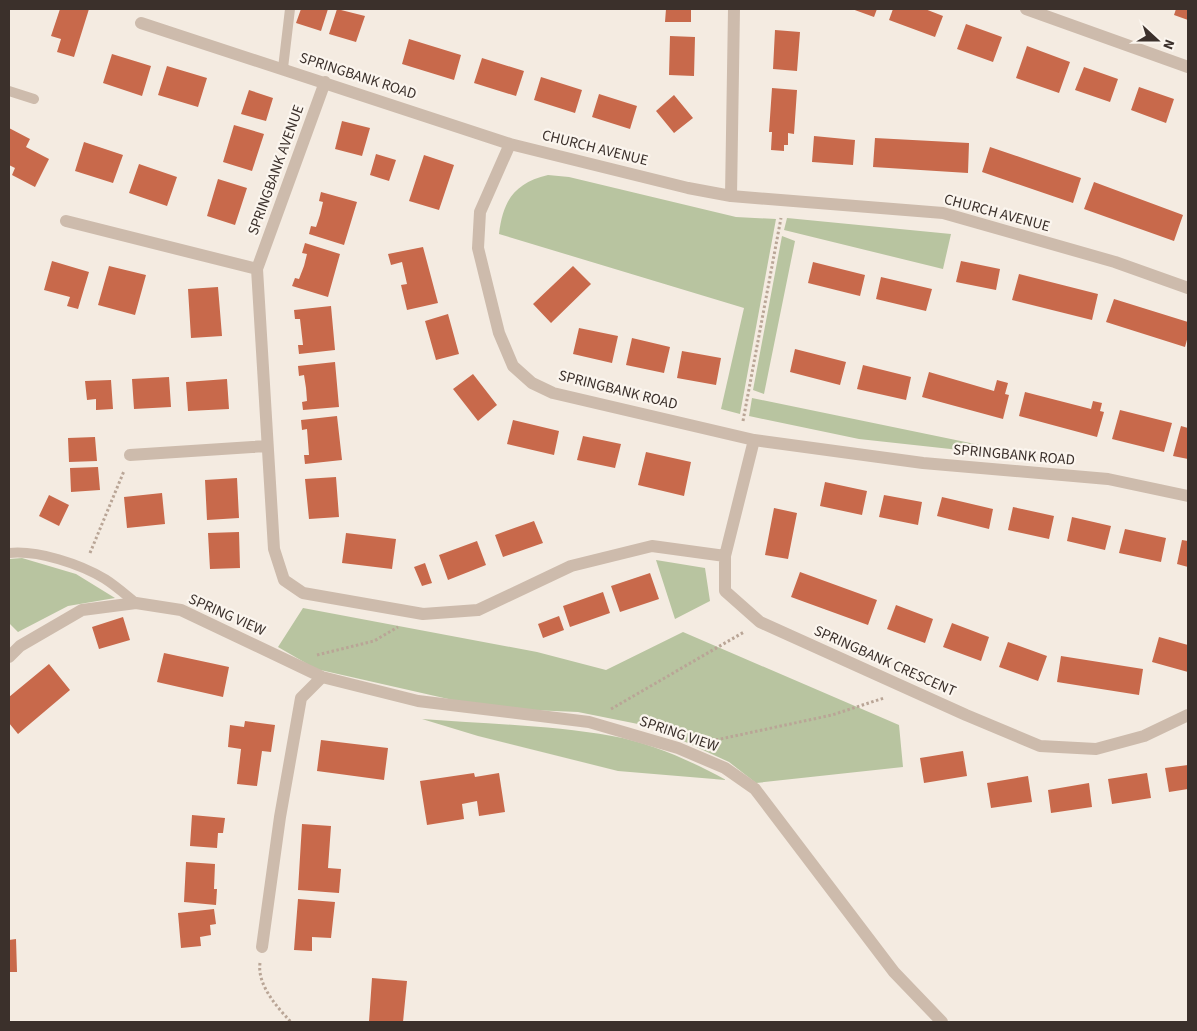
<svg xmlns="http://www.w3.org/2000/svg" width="1197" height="1031" font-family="'Source Sans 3',sans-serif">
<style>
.green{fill:#b8c4a0}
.building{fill:#c8694b}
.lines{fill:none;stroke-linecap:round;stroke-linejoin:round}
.path{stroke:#b9a596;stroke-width:3;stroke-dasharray:2.5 2.5;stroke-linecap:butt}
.lane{stroke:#cdbbac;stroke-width:10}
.street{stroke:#cdbbac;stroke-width:12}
.labels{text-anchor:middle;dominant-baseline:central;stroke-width:4.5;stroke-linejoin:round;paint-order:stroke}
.street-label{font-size:15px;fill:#3b302b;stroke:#fbf5ee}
</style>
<rect width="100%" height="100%" fill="#f4ebe1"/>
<path class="green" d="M548 175 569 177 736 217 776 219 740 414 721 409 744 308 499 234C503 201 514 183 548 175Z
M787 218 951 234 943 269 784 230Z
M782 236 795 241 764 394 753 390Z
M752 398 980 445 978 452 859 439 749 416Z
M22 558 76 574 115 598 68 606 18 632 9 623V559Z
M656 560 705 568 710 601 675 619Z
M303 608 537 652 606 670 683 632 899 725 903 767 756 783 729 762 653 727 578 712 488 708 316 669 278 647Z
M422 719C485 724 550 725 612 736 652 743 691 761 726 780L618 771 478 736Z"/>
<path class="building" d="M60 9H89L74 57 57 52 61 39 51 36Z
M301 9H328L321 31 296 23Z
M337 9 365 16 356 42 329 34Z
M666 9H691V22H665Z
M852 9H877L874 17Z
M893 9H925L943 16 935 37 889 20Z
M1176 9H1188V20L1174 15Z
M966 24 1002 37 993 62 957 49Z
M775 30 800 32 797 71 773 69Z
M670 36 695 37 694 76 669 75Z
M409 39 461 55 454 80 402 64Z
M1027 46 1070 62 1059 93 1016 78Z
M112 54 151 66 142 96 103 83Z
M482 58 524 71 516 96 474 83Z
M167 66 207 78 198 107 158 95Z
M1084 67 1118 79 1110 102 1075 90Z
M541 77 582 90 575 113 534 100Z
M1139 87 1174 99 1166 123 1131 110Z
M772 88 797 90 794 134 788 133V145H784V151L771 150 772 132H769Z
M249 90 273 98 266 121 241 114Z
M599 94 637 106 630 129 592 117Z
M674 95 693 118 674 133 656 111Z
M342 121 370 128 362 156 335 149Z
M234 125 264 134 252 171 223 162Z
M9 128 30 139 26 147 49 159 35 187 12 175 15 168 9 165Z
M814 136 855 140 853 165 812 162Z
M875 138 969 143 968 173 873 167Z
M84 142 123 155 113 183 75 171Z
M990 147 1081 178 1073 203 982 172Z
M376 154 396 160 389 181 370 175Z
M424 155 454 165 439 210 409 201Z
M139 164 177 177 167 206 129 193Z
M218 179 247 188 235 225 207 216Z
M1094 182 1183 215 1174 241 1084 209Z
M321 192 357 202 344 245 309 234 311 226 316 227 320 215 323 202 319 201Z
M305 243 340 254 328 297 292 286 295 278 299 279 304 266 307 254 302 253Z
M423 247 438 303 407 310 401 285 407 284 402 262 391 265 388 254Z
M52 261 89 272 78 309 67 306 70 297 44 290Z
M961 261 1000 269 996 290 956 282Z
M813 262 865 275 860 296 808 283Z
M109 266 146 275 135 315 98 305Z
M573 266 591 284 551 323 533 304Z
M1019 274 1098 294 1092 320 1012 300Z
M881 277 932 289 926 311 876 299Z
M218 287 222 336 191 338 188 289Z
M1114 299 1188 322V336L1185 347 1106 322Z
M331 306 335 350 299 354 298 345H303L300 319H295L294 310Z
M448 314 459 354 436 360 425 321Z
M579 328 618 336 612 363 573 354Z
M632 338 670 347 664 373 626 365Z
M795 349 846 362 840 385 790 372Z
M682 351 721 358 716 385 677 378Z
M335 362 339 407 303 410 302 402 307 401 306 388 304 375 299 376 298 366Z
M863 365 911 377 906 400 857 389Z
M929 372 994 391 997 380 1008 383 1005 394 1009 395 1003 419 922 397Z
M473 374 497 405 478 421 453 389Z
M169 377 171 407 134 409 132 379Z
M227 379 229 409 188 411 186 382Z
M111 380 113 409 96 410V399L87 400 85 381Z
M1025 392 1091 409 1093 401 1102 403 1100 411 1104 412 1097 437 1019 416Z
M1120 410 1172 423 1164 452 1112 439Z
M337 416 342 460 305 464 304 455H309L307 429 302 430 301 420Z
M513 420 559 431 554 455 507 444Z
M1181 426 1188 428V459L1173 456Z
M583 436 621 444 615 468 577 460Z
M95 437 97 461 69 462 68 438Z
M646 452 691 462 684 496 638 485Z
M98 467 100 490 71 492 70 468Z
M336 477 339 517 309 519 305 479Z
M237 478 239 518 207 520 205 480Z
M825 482 867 491 862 515 820 506Z
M162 493 165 524 127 528 124 497Z
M49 495 69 505 59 526 39 516Z
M884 495 922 502 918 525 879 517Z
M942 497 993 509 989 529 937 516Z
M1013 507 1054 516 1049 539 1008 530Z
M774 508 797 513 788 559 765 555Z
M1072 517 1111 526 1105 550 1067 541Z
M534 521 543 543 503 557 495 535Z
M1125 529 1166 538 1161 562 1119 553Z
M239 532 240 568 210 569 208 533Z
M346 533 396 539 392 569 342 563Z
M1182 540 1188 541V567L1177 564Z
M477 541 486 565 448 580 439 555Z
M425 563 432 583 422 586 414 567Z
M800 572 877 600 868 625 791 597Z
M650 573 659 599 620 612 611 586Z
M603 592 610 613 570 627 563 606Z
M896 605 933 619 925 643 887 629Z
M559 616 564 630 543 638 538 624Z
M123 617 130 640 99 649 92 627Z
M952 623 989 637 981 661 943 647Z
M1159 637 1188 645V672L1152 662Z
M1008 642 1047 656 1038 681 999 667Z
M164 653 229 667 223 697 157 682Z
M1061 656 1143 669 1139 695 1057 682Z
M49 664 70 690 18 734 9 723V697Z
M245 721 275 725 271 752 262 751 257 786 237 784 241 749 228 747 230 725 244 727Z
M321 740 388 748 384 780 317 771Z
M963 751 967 776 924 783 920 758Z
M1188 765V789L1169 792 1165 768Z
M474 773 475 777 499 773 505 812 479 816 477 801 462 804 464 819 427 825 420 781Z
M1147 773 1151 798 1112 804 1108 779Z
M1028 776 1032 802 991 808 987 783Z
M1089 783 1092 807 1051 813 1048 790Z
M192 815 225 818 223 833H218L217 848 190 846Z
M302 824 331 826 328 868 341 869 339 893 298 890Z
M186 862 215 864 214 889H217L216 905 184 902Z
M298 899 335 902 331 938 312 937V951L294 950Z
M214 909 216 924 210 925 211 935 200 937 201 946 181 948 178 913Z
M16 939 17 972H9V940Z
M372 978 407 981 403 1022H369Z"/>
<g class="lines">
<path class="path" d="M743 421 781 218
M90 553 124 471
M317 655 374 641 398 627
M611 709 744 632
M711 741 832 715 884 698
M260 963C257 985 277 1007 291 1022"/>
<path class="lane" d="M283 68 290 9
M9 91 34 99
M9 553C38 550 80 564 105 579 116 586 126 595 136 603"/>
<path class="street" d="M1026 9 1188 67
M141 23 510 144 480 212 478 248 499 333 513 366 532 383 553 393 754 440 923 463 1108 479 1188 496
M325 82 257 269 274 549 284 580 303 593 423 614 478 610 571 566 652 546 725 556
M510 144 688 188 731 196 943 213 1115 262 1188 288
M731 196 734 9
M66 221 257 269
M754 440 725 556V591L760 622 966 715 1040 746 1096 749 1144 736 1188 715
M130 455 267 446
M9 657 20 646 82 610 136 603 181 610 322 677 418 701 589 722 678 748 725 768 755 789 894 972 942 1022
M262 947 280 817 301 698 322 677"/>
</g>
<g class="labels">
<g class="street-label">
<text transform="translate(358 76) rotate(18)">SPRINGBANK ROAD</text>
<text transform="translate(595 148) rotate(14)">CHURCH AVENUE</text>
<text transform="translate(276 170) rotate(-70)">SPRINGBANK AVENUE</text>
<text transform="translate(997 213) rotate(15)">CHURCH AVENUE</text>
<text transform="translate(618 390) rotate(14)">SPRINGBANK ROAD</text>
<text transform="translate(1014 455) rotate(5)">SPRINGBANK ROAD</text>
<text transform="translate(227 615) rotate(24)">SPRING VIEW</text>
<text transform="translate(885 661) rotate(24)">SPRINGBANK CRESCENT</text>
<text transform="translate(679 734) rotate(19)">SPRING VIEW</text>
</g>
</g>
<rect width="1197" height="1031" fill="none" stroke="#3b302b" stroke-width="20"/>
<g transform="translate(1157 40) rotate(111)" stroke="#fbf5ee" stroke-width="4" paint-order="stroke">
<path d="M0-4L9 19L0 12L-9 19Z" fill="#3b302b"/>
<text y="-8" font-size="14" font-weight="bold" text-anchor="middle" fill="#3b302b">N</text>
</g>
</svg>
